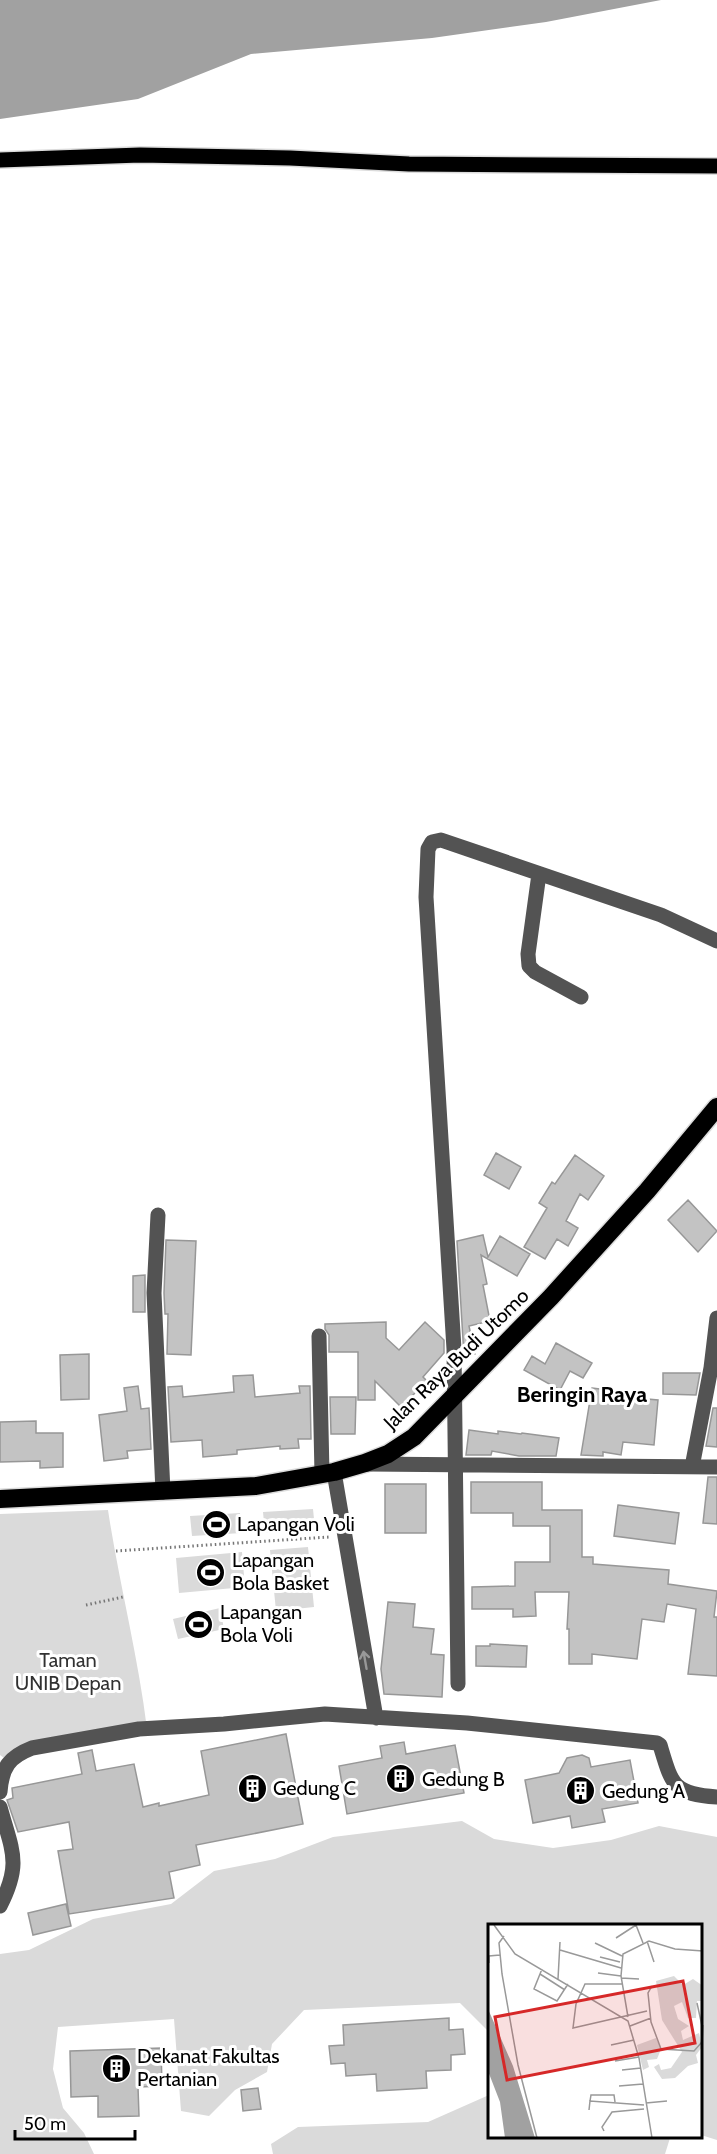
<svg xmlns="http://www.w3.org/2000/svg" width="717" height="2154" font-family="Cabin,sans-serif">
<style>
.green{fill:#dadada}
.water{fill:#a1a1a1}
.building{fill:#c3c3c3;stroke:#979797;stroke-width:1.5}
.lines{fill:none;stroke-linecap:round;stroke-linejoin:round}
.major-casing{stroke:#dbdbdb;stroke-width:18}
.highway-casing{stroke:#dbdbdb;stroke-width:21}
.path{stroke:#757575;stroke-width:3;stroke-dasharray:1.5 3;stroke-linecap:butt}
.minor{stroke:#535353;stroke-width:15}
.major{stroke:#000;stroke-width:15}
.highway{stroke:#000;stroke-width:18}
.oneway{stroke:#989898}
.labels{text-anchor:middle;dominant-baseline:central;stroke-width:6;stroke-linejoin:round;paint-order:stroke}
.street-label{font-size:20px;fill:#000;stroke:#fff}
.poi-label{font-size:20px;fill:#000;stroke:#fff;text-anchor:start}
.park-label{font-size:20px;fill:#313131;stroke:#fff}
.quarter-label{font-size:22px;font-weight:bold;fill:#000;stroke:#fff}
.inset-road{fill:none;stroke:#999;stroke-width:1.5}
.view{fill:#d62828;fill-opacity:0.15;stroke:#d62828;stroke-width:3}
.inset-edge{fill:none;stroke:#000;stroke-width:3}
</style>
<rect width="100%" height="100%" fill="#fff"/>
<path class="green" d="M313 1509 315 1529 265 1533 263 1512Z
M108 1510C119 1583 138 1655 147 1729L8 1761 0 1755V1514Z
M240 1513 242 1533 192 1536 190 1516Z
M308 1547 314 1607 276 1611 270 1550Z
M242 1552 245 1587 179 1593 176 1558Z
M220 1608 224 1629 178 1639 173 1619Z
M462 1821 494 1839 553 1848 611 1840 659 1826 717 1837V2140L701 2135 700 1926H489V2032L460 2003 304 2010 272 2044 267 2072 235 2090 209 2116 181 2111 174 2019 58 2027 53 2069 63 2108 84 2133 94 2154H0V1954L29 1950 93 1919 171 1904 214 1871 275 1859 333 1837Z
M489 2095V2138H670L665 2154H273L271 2144 298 2127 428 2122Z"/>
<path class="water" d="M0 0H661L546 22 432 38 251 54 138 99 0 119Z"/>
<path class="building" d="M496 1153 521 1167 509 1189 484 1175Z
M575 1155 604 1176 588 1200 580 1194 566 1221 578 1228 568 1246 557 1239 545 1259 524 1247 547 1208 539 1203 552 1182 555 1184Z
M688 1200 717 1231 698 1252 668 1220Z
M483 1235 488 1257 500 1236 530 1254 517 1276 481 1255 487 1284 483 1285 490 1321 469 1326 475 1354 464 1356 457 1241Z
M166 1240 196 1241 191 1355 167 1354 168 1314H165L164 1293Z
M145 1275V1312H133V1276Z
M386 1322V1338L399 1350 425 1322 444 1340V1353L423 1377 427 1381 401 1407 375 1381V1400H358V1352H329V1335L325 1329V1324Z
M556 1343 592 1363 583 1378 570 1371 560 1390 524 1370 532 1356 545 1364Z
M89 1354V1399L61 1400 60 1355Z
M663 1373H700L696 1395 663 1394Z
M253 1375 255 1397 300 1393 299 1386H310L311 1439H298L299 1448 280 1449V1446L237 1450V1454L203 1457 202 1440 171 1442 168 1387 182 1386 183 1397 234 1392 233 1376Z
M138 1386 141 1409 149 1408 151 1449 127 1451 128 1458 104 1461 99 1415 127 1411 124 1388Z
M592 1388 615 1391 614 1396 658 1400 654 1445 623 1442 621 1455 603 1452V1456L581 1455Z
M330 1397H356L355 1434H331Z
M713 1408H717V1447L706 1446Z
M36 1421V1433H63V1467L40 1468V1461L0 1462V1422Z
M469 1430 498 1434V1431L521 1434 522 1433 559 1438 556 1456H519L492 1451 491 1455H466Z
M708 1477H717V1524L703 1523Z
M471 1482H542V1510H582V1557H593V1564L669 1570 668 1584 717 1591 714 1617H717V1676L688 1674 696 1609 667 1604 664 1622 642 1619 637 1659 592 1654V1664H569V1629H567L569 1592H535L536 1616 513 1617V1609H472V1587L515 1586V1562H550V1526H513V1513H471Z
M385 1484H426V1533H385Z
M618 1505 679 1513 675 1544 614 1536Z
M388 1602 415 1604 413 1627 434 1629 431 1654 444 1655 442 1697 384 1694 381 1669Z
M490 1644 527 1646 526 1667 476 1666V1646H490Z
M286 1734 303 1824 196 1845 200 1865 169 1872 174 1898 69 1914 58 1851 73 1849 69 1822 18 1832 7 1800 13 1798 12 1788 82 1774 78 1753 92 1750 96 1771 134 1764 143 1807 159 1803V1806L209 1795 201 1751Z
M404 1742 406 1754 455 1745 464 1793 347 1814 339 1766 382 1758 380 1746Z
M582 1755 589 1758 591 1767 630 1760 638 1803 602 1809 605 1822 572 1828 570 1816 533 1823 525 1780 559 1773 567 1758Z
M66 1904 71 1926 33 1935 28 1913Z
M449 2018V2030L463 2029 465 2054 451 2055V2070L426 2071 427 2088 377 2091 376 2074 346 2076 345 2063 331 2064 329 2046 344 2045 343 2025Z
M161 2048 162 2086 138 2087 139 2116 98 2117V2096L71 2097 70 2051Z
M258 2088 261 2109 243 2111 241 2090Z"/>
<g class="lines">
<defs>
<path id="major" d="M0 160 140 155 290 158 409 164 717 166"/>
<path id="highway" d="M0 1499 256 1486 334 1472 365 1463 388 1454 414 1437 551 1297 647 1191 717 1107"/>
</defs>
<use href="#major" class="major-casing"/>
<use href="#highway" class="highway-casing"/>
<path class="path" d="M116 1551 329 1537
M86 1605 123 1597"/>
<path class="minor" d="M539 874 528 954 529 966 535 972 581 997
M158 1215 154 1293 163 1492
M319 1336 322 1474
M368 1464 717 1467
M692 1467 711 1368 717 1318
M334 1472 376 1718
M458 1684 454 1349 426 897 428 849 432 842 441 840 661 915 717 941
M0 1792C2 1767 9 1757 32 1748L139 1729 224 1724 325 1714 467 1723 657 1743 660 1745C672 1785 673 1794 717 1797
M0 1807C12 1851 22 1863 0 1906"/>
<use href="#major" class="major"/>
<use href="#highway" class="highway"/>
</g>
<defs><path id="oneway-shaft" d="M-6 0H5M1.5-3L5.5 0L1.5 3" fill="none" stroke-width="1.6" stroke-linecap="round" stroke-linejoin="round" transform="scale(1.5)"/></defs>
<use class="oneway" href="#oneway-shaft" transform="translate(365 1660) rotate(-100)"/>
<defs>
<symbol id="stadium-disc" viewBox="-11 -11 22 22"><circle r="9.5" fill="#000" stroke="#fff"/><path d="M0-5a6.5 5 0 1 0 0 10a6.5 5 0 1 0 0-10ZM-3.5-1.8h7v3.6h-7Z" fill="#fff"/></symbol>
<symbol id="building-disc" viewBox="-11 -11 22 22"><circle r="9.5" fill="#000" stroke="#fff"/><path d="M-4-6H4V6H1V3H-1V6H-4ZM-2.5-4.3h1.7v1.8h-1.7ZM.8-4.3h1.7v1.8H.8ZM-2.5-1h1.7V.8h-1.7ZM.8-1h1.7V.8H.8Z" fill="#fff"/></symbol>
</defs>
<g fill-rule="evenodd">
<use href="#stadium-disc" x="200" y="1508" width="33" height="33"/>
<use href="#stadium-disc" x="194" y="1556" width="33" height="33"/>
<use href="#stadium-disc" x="182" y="1608" width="33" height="33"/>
<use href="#building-disc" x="384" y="1762" width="33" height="33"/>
<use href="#building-disc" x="236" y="1772" width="33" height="33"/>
<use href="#building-disc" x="564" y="1774" width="33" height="33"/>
<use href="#building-disc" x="100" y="2052" width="33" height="33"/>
</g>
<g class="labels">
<g class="street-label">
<text transform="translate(456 1359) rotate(-44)">Jalan Raya Budi Utomo</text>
</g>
<g class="poi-label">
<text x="237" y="1524">Lapangan Voli</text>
<text x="232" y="1560">Lapangan<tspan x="232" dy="23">Bola Basket</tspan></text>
<text x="220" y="1612">Lapangan<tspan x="220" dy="23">Bola Voli</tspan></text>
<text x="422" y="1779">Gedung B</text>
<text x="273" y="1788">Gedung C</text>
<text x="602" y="1791">Gedung A</text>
<text x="137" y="2056">Dekanat Fakultas<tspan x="137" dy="23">Pertanian</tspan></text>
</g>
<g class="park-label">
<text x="68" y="1660">Taman<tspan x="68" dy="23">UNIB Depan</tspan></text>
</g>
<g class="quarter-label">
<text x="582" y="1394">Beringin Raya</text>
</g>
</g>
<g transform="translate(488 1924)">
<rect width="214" height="214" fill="#fff"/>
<path d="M186 52 195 61 205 55 215 62 214 77H209L208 94H200L194 78 186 82 190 95 201 102 193 107 195 116 211 109 214 123 208 131 210 139 200 142 187 154 174 155 166 143 171 140 173 146 183 144 194 128 174 96 168 57ZM168 114 173 125 169 135 159 136 161 143 155 146 149 121Z" fill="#dadada"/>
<path d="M0 85 25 142 47 214H17L12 178 0 147Z" fill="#a1a1a1"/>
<path class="inset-road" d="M6 1 27 30 140 97 151 134 164 214M148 1 155 19M16 12 11 19 14 50 30 141 49 214M128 14 148 1M159 17 166 38M107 19 134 32M72 26 133 44M112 33 132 38M1 39V32L12 31M54 45 46 65 69 77 80 60M110 49 133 52M52 50 77 66M133 54 151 55M70 55 72 18M134 60H97L88 80 85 104 159 87M164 62 160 69 163 98 173 125 206 127 214 118 215 101M209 79 214 102M140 93 133 52 135 30 161 17 187 25 215 27M142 102 163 94M123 121 146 116M127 137 151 133M134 146 153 144M131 162 155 160M102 177 103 171H126L127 178M158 179 179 177M101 186 102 177 156 181M116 207 114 203 124 188 156 185"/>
<path class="view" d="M195 57 207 119 19 156 7 93Z"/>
<rect width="214" height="214" class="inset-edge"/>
</g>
<path d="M15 2130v9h120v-9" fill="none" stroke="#000000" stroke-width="3"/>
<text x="24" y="2130" font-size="18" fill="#000000" stroke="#ffffff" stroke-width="4.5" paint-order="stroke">50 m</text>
</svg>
